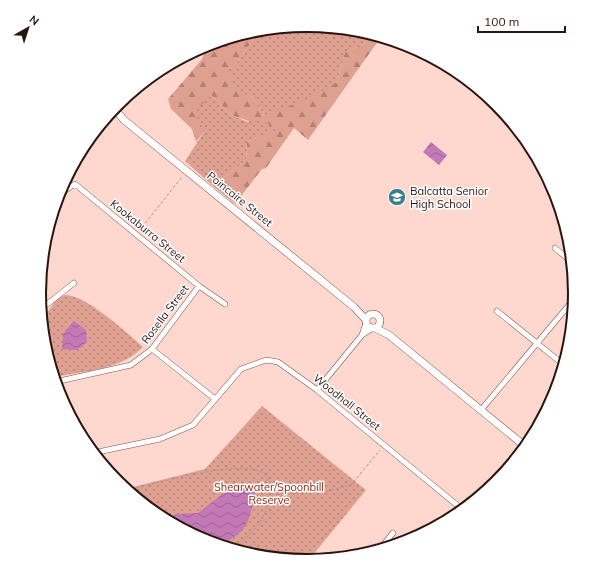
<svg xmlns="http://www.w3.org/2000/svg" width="614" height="586" font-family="Mulish,sans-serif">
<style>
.forest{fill:url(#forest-firs)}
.park{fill:url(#park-dots)}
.water{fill:url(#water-waves)}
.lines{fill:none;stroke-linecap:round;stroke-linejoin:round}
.street-casing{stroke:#855145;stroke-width:6}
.secondary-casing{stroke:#855145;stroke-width:8}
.path{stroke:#b4948d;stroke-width:1;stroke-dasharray:3 2;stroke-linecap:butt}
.street{stroke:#fff;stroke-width:5}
.secondary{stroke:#fff;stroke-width:7}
.labels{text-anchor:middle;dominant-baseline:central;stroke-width:3;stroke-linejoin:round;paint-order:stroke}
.poi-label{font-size:11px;fill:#2a1410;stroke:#fff;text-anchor:start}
.street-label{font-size:11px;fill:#2a1410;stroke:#fff}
.park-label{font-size:11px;fill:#93240c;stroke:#fff}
.rim{fill:none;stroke:#2a1410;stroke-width:2}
</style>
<defs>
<pattern id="forest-firs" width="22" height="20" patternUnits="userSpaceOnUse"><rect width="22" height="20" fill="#dea091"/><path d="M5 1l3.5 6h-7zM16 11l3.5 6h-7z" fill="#b48175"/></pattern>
<pattern id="park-dots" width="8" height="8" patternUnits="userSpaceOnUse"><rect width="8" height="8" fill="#dea091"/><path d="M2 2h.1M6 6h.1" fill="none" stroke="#b48175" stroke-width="1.8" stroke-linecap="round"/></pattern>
<pattern id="water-waves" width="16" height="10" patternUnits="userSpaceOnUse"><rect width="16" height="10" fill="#c279b6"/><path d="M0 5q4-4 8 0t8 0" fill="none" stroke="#9e6293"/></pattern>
</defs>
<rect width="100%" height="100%" fill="#fed8cf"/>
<path class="forest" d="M255 30H260L233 68 227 69 250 94 264 115 337 82 345 52 364 44 370 35 369 33 381 37 308 140 294 128 266 168 262 169 235 204 213 186 246 160 247 142 275 130 231 115 210 94 204 132 196 142 192 129 171 109 168 99 202 59 208 44Z"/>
<path class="park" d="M307 25 360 30 370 35 364 44 345 52 337 82 301 102 264 115 250 94 241 95 226 69 233 68 260 30Z
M210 94 231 115 248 122 259 117 276 130 247 142 246 160 213 186 185 161 204 132 195 113Z
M65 295C85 294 127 333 143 347 121 370 84 371 54 377L44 345 42 320 56 300Z
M262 406 366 490 308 561C256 560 202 545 158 516 146 508 136 498 125 489L205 469Z"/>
<path class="water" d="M431 142 447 155 439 165 423 152Z
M74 321 86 330 87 342 77 350 62 349 63 334Z
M243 482 255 493C250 521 247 532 221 545L204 541 161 518 179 514 198 513 220 496Z"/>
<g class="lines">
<defs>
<path id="street" d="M58 195 75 184 199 286 225 304
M555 248 572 262
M41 309 74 283
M497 311 564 365
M362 335 366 323
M152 349 215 399
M55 382 131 365 152 349 199 286
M317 390 362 335 373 328
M481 410 574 299
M93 453 160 439 193 425 241 369 266 360 278 362 317 390 463 510
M379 550 393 533"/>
<path id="secondary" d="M114 108 124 120 354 307 366 320
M366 321a7 7 0 1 1 14 0a7 7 0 1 1-14 0Z
M375 328 389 335 526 447"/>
</defs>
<use href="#street" class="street-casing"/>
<use href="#secondary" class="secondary-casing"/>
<path class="path" d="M139 231 182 177
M127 490C155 484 240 458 263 473 266 474 268 479 270 482 269 517 259 528 232 549
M271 494 325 492 351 485 380 450"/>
<use href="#street" class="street"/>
<use href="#secondary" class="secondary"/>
</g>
<defs>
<symbol id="school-disc" viewBox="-11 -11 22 22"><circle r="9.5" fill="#387d8b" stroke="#fff"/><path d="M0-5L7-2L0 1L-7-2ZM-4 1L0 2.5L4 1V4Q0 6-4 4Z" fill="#fff"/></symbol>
</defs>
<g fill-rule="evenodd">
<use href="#school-disc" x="387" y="187" width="20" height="20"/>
</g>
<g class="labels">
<g class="poi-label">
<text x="410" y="191">Balcatta Senior<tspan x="410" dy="13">High School</tspan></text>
</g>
<g class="street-label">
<text transform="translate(240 199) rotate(39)">Poincaire Street</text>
<text transform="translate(148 231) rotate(39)">Kookaburra Street</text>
<text transform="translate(165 314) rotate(-53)">Rosella Street</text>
<text transform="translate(347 402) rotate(39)">Woodhall Street</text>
</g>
<g class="park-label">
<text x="269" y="487">Shearwater/Spoonbill<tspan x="269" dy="13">Reserve</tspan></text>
</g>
</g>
<path d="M0 0H614V586H0ZM46 293a261 261 0 1 1 522 0a261 261 0 1 1-522 0Z" fill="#fff" fill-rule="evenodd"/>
<path class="rim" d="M46 293a261 261 0 1 1 522 0a261 261 0 1 1-522 0Z"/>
<g transform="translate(28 28) rotate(39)" stroke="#ffffff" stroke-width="3" paint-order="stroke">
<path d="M0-3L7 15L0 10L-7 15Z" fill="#2a1410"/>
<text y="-6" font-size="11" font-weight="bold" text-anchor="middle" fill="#2a1410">N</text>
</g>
<path d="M478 26v6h87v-6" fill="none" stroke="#2a1410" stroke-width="2"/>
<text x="484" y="26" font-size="12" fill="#2a1410" stroke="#ffffff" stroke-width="3" paint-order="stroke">100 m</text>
</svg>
